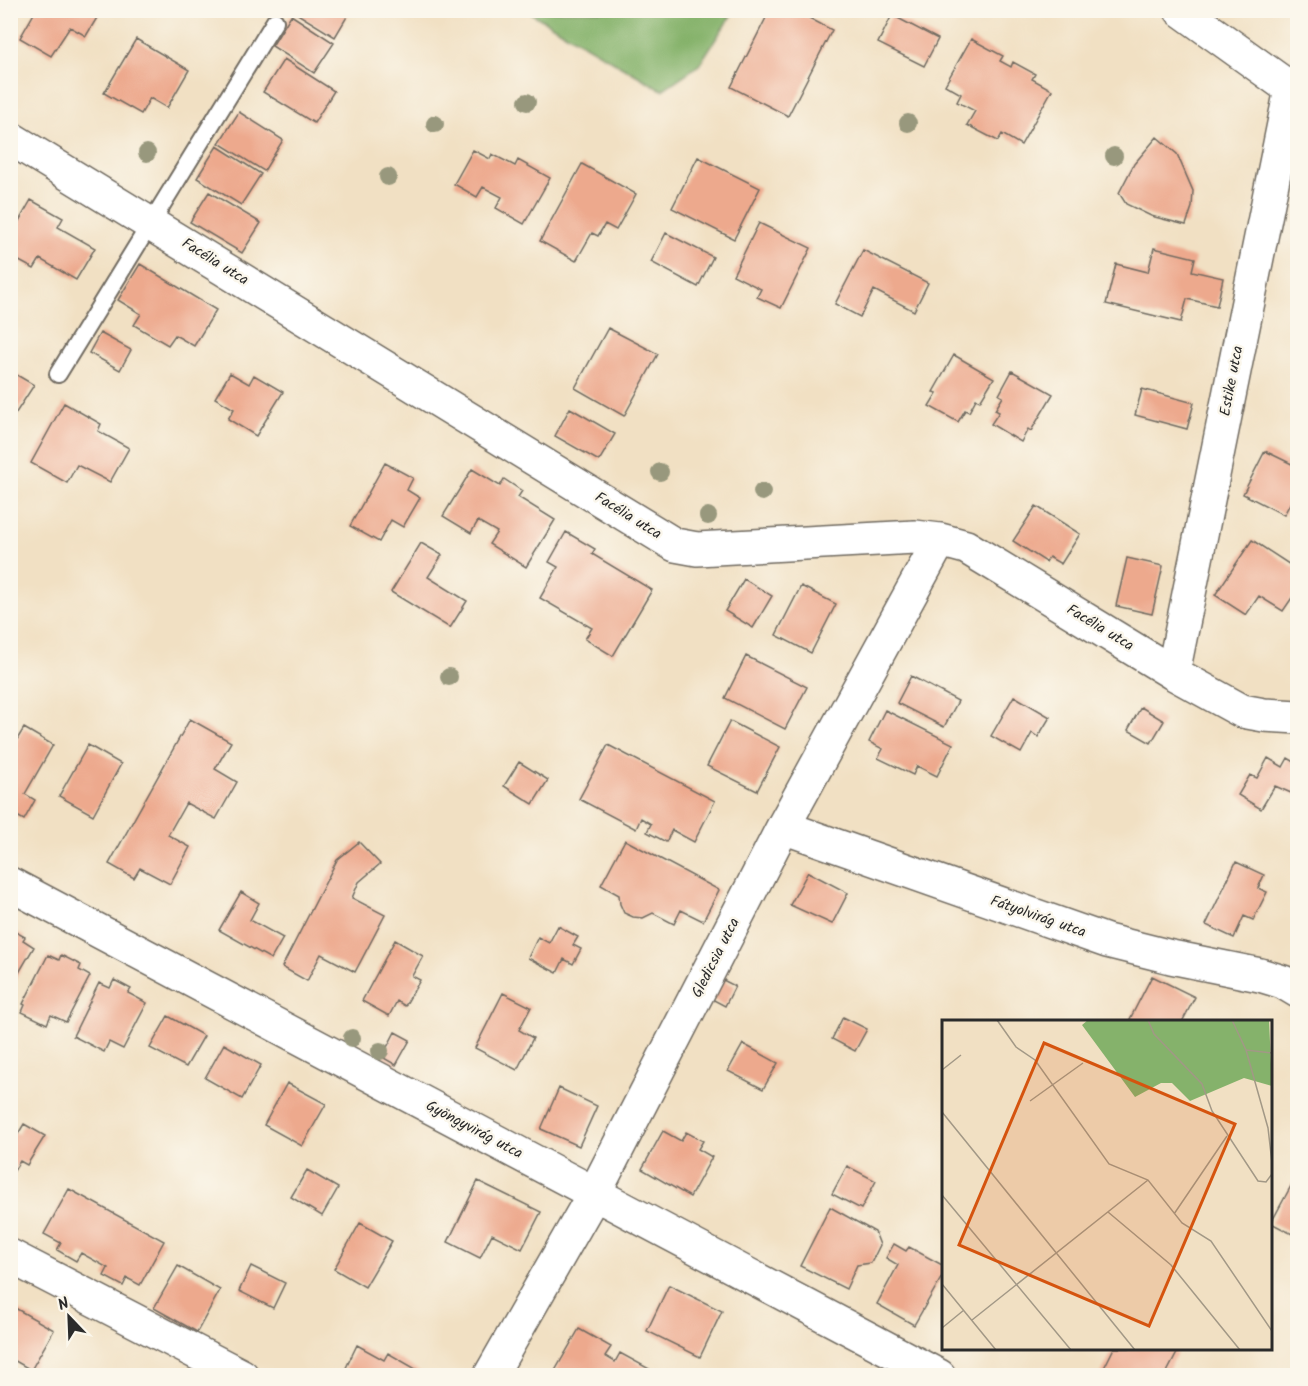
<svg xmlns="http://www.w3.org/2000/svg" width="1308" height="1386" font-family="Kalam,sans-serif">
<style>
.forest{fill:#85b26b;stroke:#586e4b;stroke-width:1.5}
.building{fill:#eda98d}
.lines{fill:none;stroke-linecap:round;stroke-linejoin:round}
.lane-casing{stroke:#706a60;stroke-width:20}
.street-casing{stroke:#706a60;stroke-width:36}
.lane{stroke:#fff;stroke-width:16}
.street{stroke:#fff;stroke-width:33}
.tree{fill:#98987d}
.labels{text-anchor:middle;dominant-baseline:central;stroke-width:5;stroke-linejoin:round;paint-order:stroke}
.street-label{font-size:15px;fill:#2b2b2b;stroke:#fbf7ec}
.inset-road{fill:none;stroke:#a29886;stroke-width:1.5}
.view{fill:#d5540f;fill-opacity:0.15;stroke:#d5540f;stroke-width:3}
.inset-edge{fill:none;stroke:#2b2b2b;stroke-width:3}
</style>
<rect width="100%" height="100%" fill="#fbf7ec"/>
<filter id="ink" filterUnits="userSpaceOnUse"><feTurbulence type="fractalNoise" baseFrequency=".0167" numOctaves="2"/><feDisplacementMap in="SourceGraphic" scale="12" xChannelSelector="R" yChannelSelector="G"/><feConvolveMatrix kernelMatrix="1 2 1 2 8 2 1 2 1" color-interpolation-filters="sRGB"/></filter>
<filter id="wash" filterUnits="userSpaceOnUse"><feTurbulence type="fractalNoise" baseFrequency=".008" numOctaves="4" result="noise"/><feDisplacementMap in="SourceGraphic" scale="24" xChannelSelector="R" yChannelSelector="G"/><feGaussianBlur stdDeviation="1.35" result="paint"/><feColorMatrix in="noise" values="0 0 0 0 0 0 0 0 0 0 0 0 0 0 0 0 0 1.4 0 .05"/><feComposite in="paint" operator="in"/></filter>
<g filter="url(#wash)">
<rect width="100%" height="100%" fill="#f1e0c3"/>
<path class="forest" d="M527 11H734L699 65 662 90Z"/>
<g id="blocks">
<path class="building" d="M36 10H100L101 11 86 36 70 27 51 56 20 38Z
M291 10H351L335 37Z
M770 10H794L832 30 788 116 731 87Z
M291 15 334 43 314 73 272 46Z
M892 15 938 39 924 66 878 43Z
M136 39 189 70 167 108 150 98 141 114 104 93Z
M971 39 1003 56 1000 61 1011 67 1013 62 1035 74 1032 79 1052 90 1021 145 1002 134 998 141 967 125 975 111 957 102 961 94 945 85Z
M284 59 334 91 314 123 263 92Z
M239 112 283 140 264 171 219 143Z
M1157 137 1177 154 1193 191 1192 207 1186 225 1151 216 1126 204 1119 193 1134 164Z
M217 146 261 174 241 205 197 178Z
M473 150 490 159 492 154 515 166 518 160 550 178 524 224 496 208 502 197 483 187 477 197 454 184Z
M698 157 760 188 734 239 672 208Z
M582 164 636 194 616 230 605 224 598 236 592 233 576 261 540 241Z
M209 192 261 223 242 253 190 222Z
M31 200 63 218 58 227 95 248 76 280 40 259 34 269 10 256V237Z
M759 223 811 248 781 308 757 297 761 289 733 275Z
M666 233 713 257 698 287 651 262Z
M1154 248 1195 258 1192 271 1223 278 1217 306 1187 299 1181 322 1106 304 1116 264 1148 272Z
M863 250 928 283 914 311 874 290 860 317 835 304Z
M140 264 216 310 194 346 175 335 168 345 134 325 141 314 118 300Z
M608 328 658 354 624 416 575 388Z
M100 333 131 350 120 370 89 353Z
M954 355 994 378 980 401 976 399 969 412 965 410 958 422 929 406 937 393 933 392Z
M10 371 34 385 10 422Z
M1012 371 1053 394 1031 431 1028 429 1021 442 991 424 999 412 995 410 1003 397 999 395Z
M230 373 249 384 254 375 283 392 256 436 228 419 234 409 215 398Z
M1142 389 1194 403 1187 429 1135 415Z
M64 403 101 424 98 431 129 448 110 482 77 465 67 483 31 463Z
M570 408 615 434 599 461 555 436Z
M1265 451 1298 467V488L1284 515 1243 494Z
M385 463 413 478 407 490 420 498 403 527 391 520 379 542 350 526Z
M472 469 500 486 504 479 522 491 518 497 555 520 526 567 489 544 497 532 478 521 471 533 443 516Z
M1036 506 1080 534 1061 564 1049 557 1046 562 1013 541Z
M566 532 595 549 592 554 652 590 613 656 585 639 592 628 540 598 558 567 549 562Z
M1252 540 1298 570V589L1283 611 1259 596 1246 615 1215 595Z
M421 543 442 555 428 577 467 601 450 628 391 592Z
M1127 558 1163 566 1152 614 1116 606Z
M744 579 772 596 753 628 725 611Z
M801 586 836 604 811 653 776 635Z
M746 656 807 687 785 729 725 698Z
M911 676 958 701 944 727 897 703Z
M1014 696 1050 717 1038 737 1032 733 1021 753 991 736Z
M1141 707 1164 721 1151 743 1128 730Z
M885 710 953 744 937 776 917 766 913 775 878 758 883 749 869 742Z
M190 719 231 742 215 769 237 782 216 819 186 803 168 835 190 847 170 884 140 868 134 878 109 864Z
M730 721 780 747 757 791 707 766Z
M24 728 53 745 25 794 35 800 24 820 10 812V751Z
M88 745 121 764 93 815 59 796Z
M608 745 715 801 694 842 672 830 666 842 647 832 651 824 641 818 636 829 579 799Z
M1268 758 1283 767 1288 758 1298 764V796L1275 786 1261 809 1238 795 1250 775 1257 778Z
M519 762 548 780 533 804 504 786Z
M625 840 719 890 703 921 681 910 674 924 653 913 643 918 633 917 624 913 620 904 619 895 601 885Z
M359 842 380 864 359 882 352 898 385 915 355 972 321 954 307 981 282 967 337 860Z
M1236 862 1264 875 1258 888 1267 892 1253 920 1244 916 1234 938 1206 925Z
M808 872 848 893 832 924 790 905Z
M241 892 259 903 250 920 283 938 271 959 219 930Z
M558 926 578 937 573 945 581 949 573 964 564 959 557 973 528 958 538 937 549 943Z
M10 929 25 937 23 940 34 947 10 988Z
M395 940 423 956 412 976 420 980 405 1006 397 1001 389 1016 362 1001Z
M48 955 59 960 61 955 81 965 79 970 90 976 66 1022 51 1015 47 1024 22 1012 25 1005 23 1004Z
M1152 976 1195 997 1182 1022H1135L1130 1019Z
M717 977 735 986 725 1006 708 997Z
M114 980 131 989 128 993 147 1003 123 1049 109 1042 104 1052 73 1036 99 983 110 988Z
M503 993 531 1007 519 1030 533 1038 517 1070 475 1048Z
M168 1016 204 1036 186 1067 150 1048Z
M843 1017 867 1029 855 1051 832 1039Z
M395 1032 410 1040 396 1065 382 1057Z
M224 1044 261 1065 242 1099 205 1078Z
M743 1044 778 1063 763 1089 728 1071Z
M287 1083 326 1104 302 1146 264 1125Z
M559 1088 597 1106 579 1146 541 1129Z
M24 1124 45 1136 27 1165 20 1161 12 1174 10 1130 18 1134Z
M663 1131 681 1141 686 1132 703 1141 698 1149 712 1157 690 1197 642 1169Z
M847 1166 876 1181 861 1209 832 1194Z
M307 1170 338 1188 322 1216 291 1197Z
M1298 1173V1237L1271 1223Z
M478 1181 541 1212 522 1249 492 1234 480 1258 448 1242Z
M69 1189 164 1241 140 1285 127 1278 123 1286 104 1276 108 1268 81 1253 76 1261 57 1250 61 1243 44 1234Z
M830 1207 875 1232 880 1245 871 1263 857 1265 846 1289 800 1266Z
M360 1223 392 1241 365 1287 334 1269Z
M894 1244 906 1251 909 1247 944 1266V1273L914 1325 877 1304 898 1265 886 1258Z
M178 1266 220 1290 197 1332 154 1308Z
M251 1266 285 1283 273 1308 239 1291Z
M669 1285 722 1311 700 1357 647 1331Z
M15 1308 54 1330 31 1370 10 1358V1315Z
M579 1329 611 1347 605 1356 615 1362 620 1353 653 1371 651 1376H552Z
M357 1345 384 1360 388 1353 428 1376H342Z
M1114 1348H1168L1177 1353 1165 1376H1100Z"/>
</g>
</g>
<g filter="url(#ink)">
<use href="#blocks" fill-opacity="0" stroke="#706a60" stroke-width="1.5"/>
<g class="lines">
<defs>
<path id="lane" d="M58 374 275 21"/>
<path id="street" d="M1181 10 1298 94
M10 138 675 545 697 549 915 537 940 540 966 547 1173 673 1242 711 1264 715 1298 717
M1173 673 1291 89
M783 827 1107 941 1171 957 1260 975 1283 982 1298 991
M10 884 939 1376
M10 1256 242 1376
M490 1376 594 1194 783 827 940 540"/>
</defs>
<use href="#lane" class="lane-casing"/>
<use href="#street" class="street-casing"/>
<use href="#lane" class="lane"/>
<use href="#street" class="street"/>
</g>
<g class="tree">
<circle cx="527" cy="102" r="9"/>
<circle cx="908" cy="123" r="9"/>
<circle cx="435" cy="124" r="9"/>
<circle cx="147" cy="153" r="9"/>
<circle cx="1114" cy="156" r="9"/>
<circle cx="388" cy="177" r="9"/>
<circle cx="660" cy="472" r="9"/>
<circle cx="762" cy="492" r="9"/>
<circle cx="708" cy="516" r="9"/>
<circle cx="449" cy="677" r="9"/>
<circle cx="352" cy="1038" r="9"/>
<circle cx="380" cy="1051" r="9"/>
</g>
</g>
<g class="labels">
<g class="street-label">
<text transform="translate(215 262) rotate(32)">Facélia utca</text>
<text transform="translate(1232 381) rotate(-79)">Estike utca</text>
<text transform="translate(628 516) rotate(32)">Facélia utca</text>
<text transform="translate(1100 628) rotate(31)">Facélia utca</text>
<text transform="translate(1038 917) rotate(19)">Fátyolvirág utca</text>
<text transform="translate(716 958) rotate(-63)">Gledicsia utca</text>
<text transform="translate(474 1130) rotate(28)">Gyöngyvirág utca</text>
</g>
</g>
<g transform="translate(942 1020)">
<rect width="330" height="330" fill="#f1e0c3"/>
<path d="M146 0H327L330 66 302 58 248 81 230 63H219L193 77 140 5Z" fill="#85b26b"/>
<path class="inset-road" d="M55 0 74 27 93 40 167 144 206 160 240 203 269 221 330 311M206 0 212 14 260 64 270 91 316 161 324 162 330 154M290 0 304 30 326 108 330 143M304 30 330 33M0 50 19 35M88 81 141 43M0 92 193 330M0 175 129 330M166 192 229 245 298 330M232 194 285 116M0 264 54 330M30 300 206 160M0 308 22 290"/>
<path class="view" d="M102 23 293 104 207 306 17 225Z"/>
<rect width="330" height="330" class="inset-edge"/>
</g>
<rect width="1308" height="1386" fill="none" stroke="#fbf7ec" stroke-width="36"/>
<g transform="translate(69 1317) rotate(337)" stroke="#fbf7ec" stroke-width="4.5" paint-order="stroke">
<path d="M0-4.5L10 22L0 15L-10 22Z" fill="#2b2b2b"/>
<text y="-9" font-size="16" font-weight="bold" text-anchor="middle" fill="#2b2b2b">N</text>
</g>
</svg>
